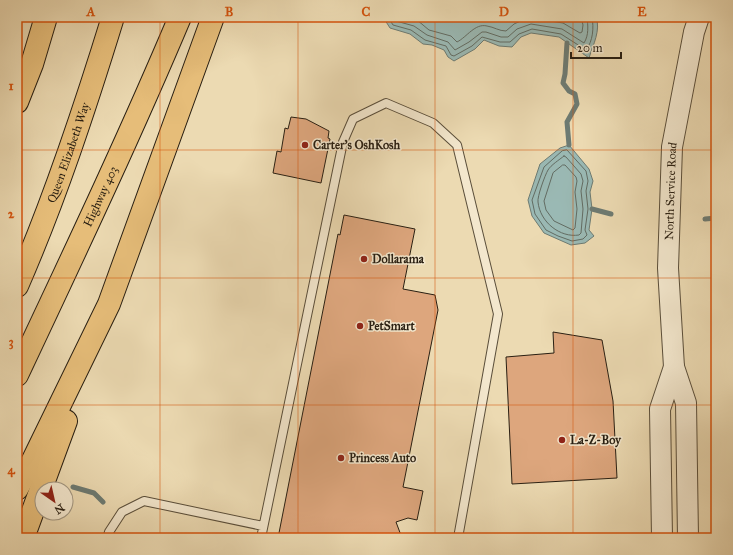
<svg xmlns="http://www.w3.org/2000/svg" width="733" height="555" font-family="'IM FELL Great Primer',serif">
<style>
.green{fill:#b8bf8c;stroke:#706f4f}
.water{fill:#9ab9b4;stroke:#6d7b73}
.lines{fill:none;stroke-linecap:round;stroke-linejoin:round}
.shore{stroke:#626c63;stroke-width:1}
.stream{stroke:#6d7b73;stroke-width:5}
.building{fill:#dda67d;stroke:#291f12}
.service-casing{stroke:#5a4e3a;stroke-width:10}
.tertiary-casing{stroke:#5a4e3a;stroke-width:22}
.motorway-casing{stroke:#291f12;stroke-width:24}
.service{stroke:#f3e7cd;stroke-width:8}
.tertiary{stroke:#f3e7cd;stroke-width:20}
.motorway{stroke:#e6bd79;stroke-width:22}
.grid{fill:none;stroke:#d5530d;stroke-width:1;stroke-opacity:0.55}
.poi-dot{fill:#8f2418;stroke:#f3e7cd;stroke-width:1.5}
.labels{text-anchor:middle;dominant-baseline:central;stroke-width:3;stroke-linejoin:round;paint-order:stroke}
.poi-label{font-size:12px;font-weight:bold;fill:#291f12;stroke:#f3e7cd;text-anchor:start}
.street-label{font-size:12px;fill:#291f12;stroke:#f3e7cd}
.neatline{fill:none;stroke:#d5530d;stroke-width:1.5}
.grid-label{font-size:13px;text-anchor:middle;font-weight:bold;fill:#d5530d}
</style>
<rect width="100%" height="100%" fill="#ecdab2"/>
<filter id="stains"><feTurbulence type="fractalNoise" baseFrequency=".005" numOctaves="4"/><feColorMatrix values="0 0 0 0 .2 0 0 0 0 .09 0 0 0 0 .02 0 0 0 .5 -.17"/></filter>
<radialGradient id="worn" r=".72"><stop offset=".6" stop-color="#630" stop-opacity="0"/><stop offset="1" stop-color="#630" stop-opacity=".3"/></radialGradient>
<path class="green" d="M716 122V307H714V127Z"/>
<path class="water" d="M383 17H596C601 30 593 45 589 58L559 37 531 33 521 37 512 47 499 46 484 40 475 49 454 61 448 57 444 50 432 45 423 44 410 34 390 28Z
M569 145 589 169 593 181 590 192 592 209 589 230 594 236 585 243 571 245 544 233 532 216 528 200 540 164 560 148Z"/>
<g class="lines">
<path class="shore" d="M388 17 393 25 411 30 425 40 446 46 451 55 454 56 472 46 482 37 500 42H510L519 34 532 29 561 34 586 50C593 41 594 28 592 17
M394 17 396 21 414 26 427 35 448 42 455 50 469 42 482 32H486L501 37H508L517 29 531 24 562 29 584 43C589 35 588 26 587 17
M406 17 417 20 429 30 451 36 457 42C467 37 475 23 487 26 494 27 499 31 506 31L514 24 525 19 532 18 563 23 580 33 582 32 583 25 581 17
M567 150 586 171 588 181 586 191 588 209 585 230 587 235 583 239 572 241 558 236 546 230 535 214 532 200 544 167 562 151Z
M564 156 566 157 581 174 583 181 581 191 583 209 581 233 579 235C560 238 540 222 538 202 537 197 545 175 548 170 551 165 559 160 564 156Z
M563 165H565L576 177 577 181 575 192 577 209 575 228 573 230 554 221 546 210 544 201 553 173Z"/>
<path class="stream" d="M567 43 565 74 563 83 569 91 575 94 577 104 567 122 569 145
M592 209 611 214
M705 219 716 218
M73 487 94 493 103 502"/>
</g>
<path class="building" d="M291 117 306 119 329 131 328 138 330 139 321 183 273 173 277 151 281 152 285 128 288 129Z
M344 215 415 229 403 289 435 295 438 310 403 487 423 491 417 520 408 518 396 522 402 538H278L338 234 340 235Z
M553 332 602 340 613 401 617 478 512 484 506 357 554 353Z"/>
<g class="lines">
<defs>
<path id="service" d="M107 538 109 532 122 512 144 501 263 526
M261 538 343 142 353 119 386 103 433 123 457 145 498 314 458 538"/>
<g id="tertiary">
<path d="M662 538 660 409 674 367"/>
<path id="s1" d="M688 538 686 403 674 367 668 268 672 147 694 32 699 17"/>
</g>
<g id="motorway">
<path d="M17 102 32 64 46 17"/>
<path id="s2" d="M17 286C55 199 85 108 113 17"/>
<path id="s3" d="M17 375C73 256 129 138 180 17"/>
<path d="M17 489 33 460 109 304 213 17"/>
<path d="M23 538 66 421"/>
</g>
</defs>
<use href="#service" class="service-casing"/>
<use href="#tertiary" class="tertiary-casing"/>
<use href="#motorway" class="motorway-casing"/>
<use href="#service" class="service"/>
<use href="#tertiary" class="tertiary"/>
<use href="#motorway" class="motorway"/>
</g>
<path class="grid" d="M160 17V538M298 17V538M435 17V538M573 17V538M17 150H716M17 278H716M17 405H716"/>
<g class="poi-dot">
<circle cx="305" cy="145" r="4"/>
<circle cx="364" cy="259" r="4"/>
<circle cx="360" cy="326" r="4"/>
<circle cx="562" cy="440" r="4"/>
<circle cx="341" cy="458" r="4"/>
</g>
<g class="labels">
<g class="poi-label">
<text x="313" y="145">Carter's OshKosh</text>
<text x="372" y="259">Dollarama</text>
<text x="368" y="326">PetSmart</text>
<text x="570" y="440">La-Z-Boy</text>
<text x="349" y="458">Princess Auto</text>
</g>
<g class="street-label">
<text stroke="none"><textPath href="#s2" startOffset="143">Queen Elizabeth Way</textPath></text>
<text stroke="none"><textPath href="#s1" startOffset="349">North Service Road</textPath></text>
<text stroke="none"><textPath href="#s3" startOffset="197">Highway 403</textPath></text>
</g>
</g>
<rect width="733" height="555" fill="none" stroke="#ecdab2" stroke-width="44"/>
<g transform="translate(54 501) rotate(146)"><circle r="19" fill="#f3e7cd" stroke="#a29782"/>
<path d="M0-3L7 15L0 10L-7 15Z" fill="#8f2418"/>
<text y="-6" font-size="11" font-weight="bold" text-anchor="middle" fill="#291f12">N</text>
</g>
<path d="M571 52v6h50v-6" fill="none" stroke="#291f12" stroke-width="2"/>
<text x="577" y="52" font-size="12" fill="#291f12" stroke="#f3e7cd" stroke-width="3" paint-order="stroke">20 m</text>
<rect x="22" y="22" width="689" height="511" class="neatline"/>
<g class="grid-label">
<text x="91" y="16">A</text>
<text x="229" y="16">B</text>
<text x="366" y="16">C</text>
<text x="504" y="16">D</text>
<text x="642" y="16">E</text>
<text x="11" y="90">1</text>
<text x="11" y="218">2</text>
<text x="11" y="346">3</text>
<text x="11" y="474">4</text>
</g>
<rect width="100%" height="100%" filter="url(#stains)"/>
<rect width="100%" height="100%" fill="url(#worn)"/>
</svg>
